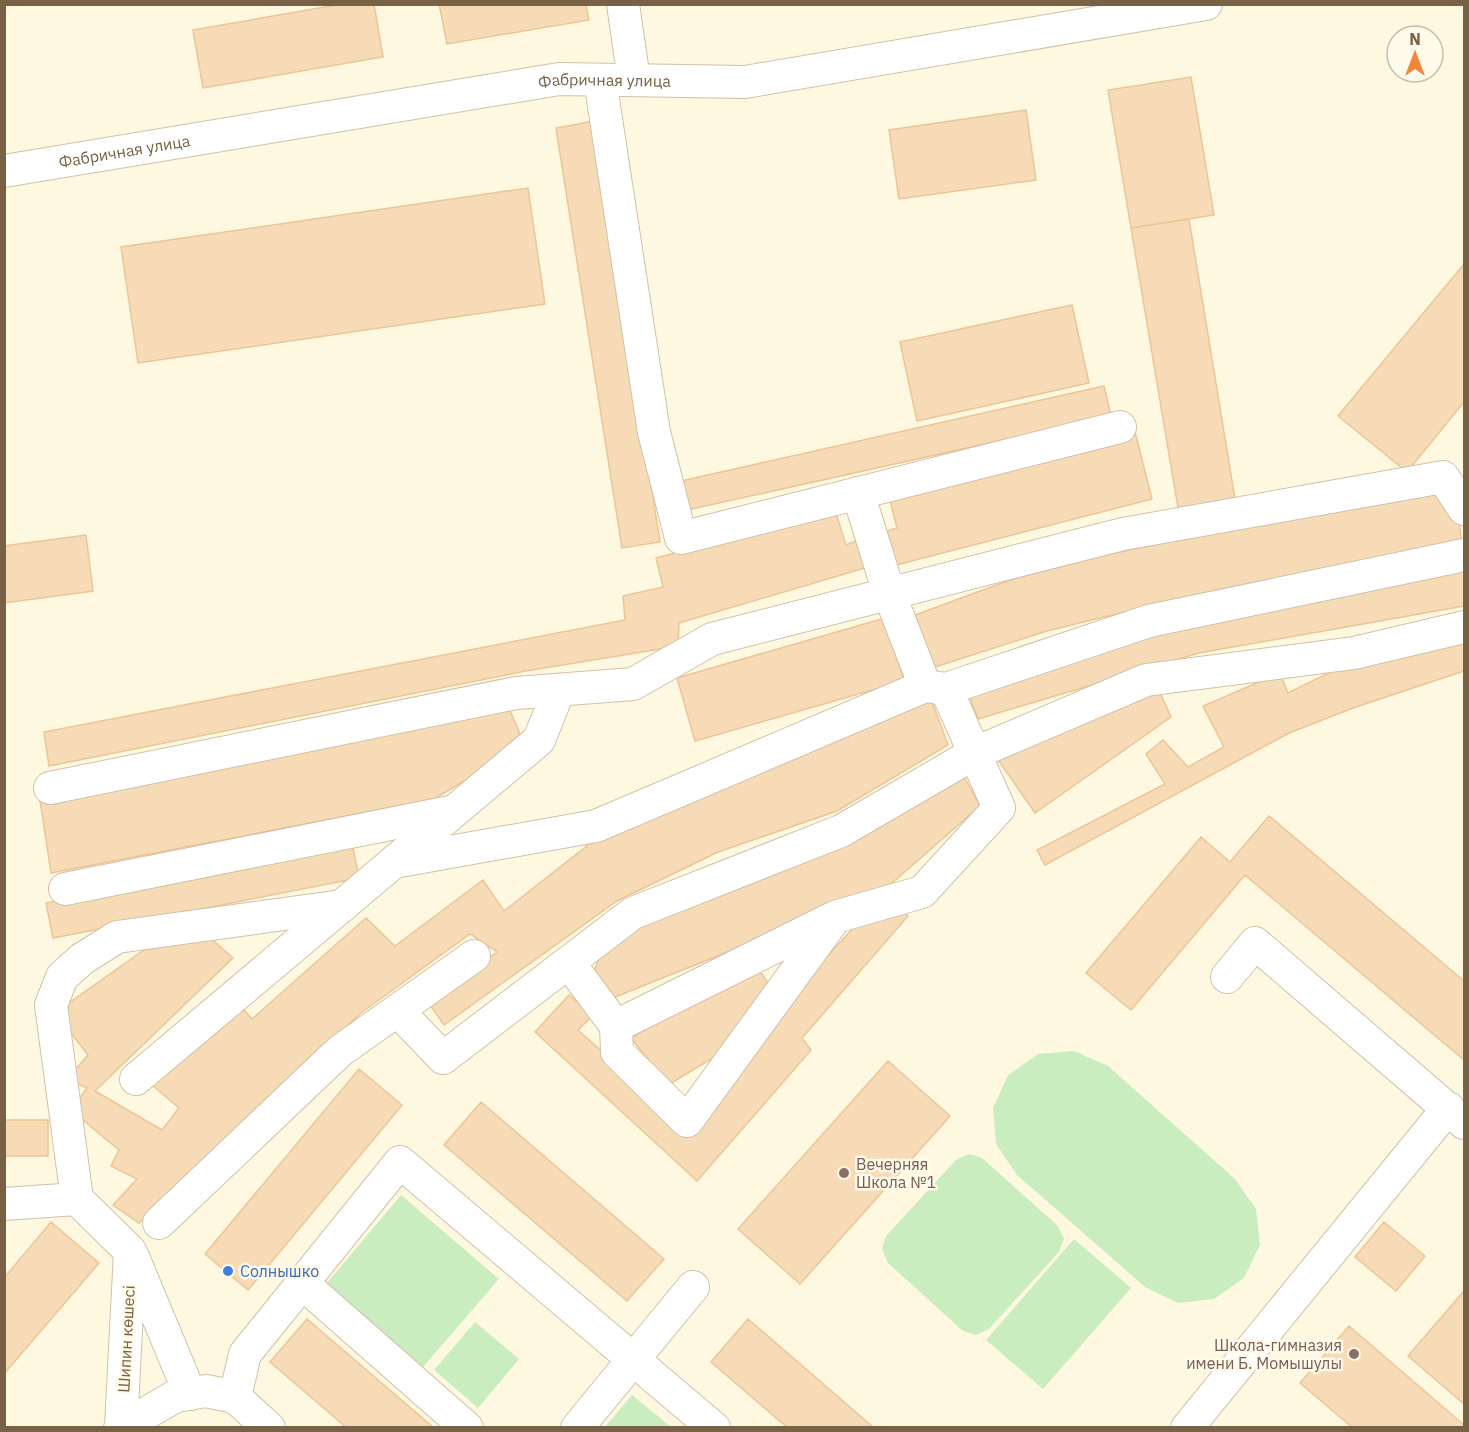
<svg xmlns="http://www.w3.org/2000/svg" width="1469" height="1432" font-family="'IBM Plex Sans',sans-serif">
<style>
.green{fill:#c9edbe}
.building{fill:#f7dbb6;stroke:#ebc595;stroke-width:1.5}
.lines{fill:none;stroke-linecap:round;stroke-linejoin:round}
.minor-casing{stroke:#d1c1a7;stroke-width:34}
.minor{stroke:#fff;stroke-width:32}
.education-dot{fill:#8d6e63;stroke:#fffae9;stroke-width:2}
.shop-dot{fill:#3f7fe0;stroke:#fffae9;stroke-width:2}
.labels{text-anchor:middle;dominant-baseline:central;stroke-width:5;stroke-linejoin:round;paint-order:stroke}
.street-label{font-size:16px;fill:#786145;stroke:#fffae9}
.education-label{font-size:16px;fill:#785e54;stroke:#fffae9;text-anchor:start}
.shop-label{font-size:16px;fill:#366cbe;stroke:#fffae9;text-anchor:start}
</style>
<rect width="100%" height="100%" fill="#fef8e1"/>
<path class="green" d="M1074 1051 1108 1066 1235 1179 1256 1209 1260 1245 1244 1278 1214 1299 1178 1303 1145 1287 1017 1175 996 1144 993 1108 1008 1075 1038 1054Z
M969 1154 982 1158 1058 1226 1064 1239 1059 1252 989 1329 976 1335 963 1331 888 1263 882 1249 886 1236 956 1160Z
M401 1195 499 1279 423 1367 326 1284Z
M1074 1239 1131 1288 1043 1389 986 1340Z
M475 1322 519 1359 478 1408 434 1370Z
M632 1395 671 1427H605Z"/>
<path class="building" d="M342 4H374L383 57 203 88 193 30Z
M439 4H586L589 20 447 44Z
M1191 77 1214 215 1131 228 1108 90Z
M1026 110 1036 180 899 199 889 130Z
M594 121 660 542 622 548 556 128Z
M528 188 545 304 138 363 121 247Z
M1189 219 1235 499 1178 508 1131 228Z
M1464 264V402L1407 472 1338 416Z
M1072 305 1089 383 917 421 900 342Z
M1104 386 1111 416 687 510 681 481Z
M1135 432 1152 499 896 565 887 531 897 528 889 496Z
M1431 486 1458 514 1462 545 1149 606 1047 631 932 668 915 615 1040 569Z
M835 510 846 545 861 539 868 567 679 623 678 646 526 671 49 766 44 732 625 620 623 596 663 587 656 558Z
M86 535 93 591 4 603V546Z
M1464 570V606L1199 653 978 719 966 687 1159 629Z
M885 618 904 681 695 741 677 678Z
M1464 635V671L1353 708 1289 733 1045 865 1037 850 1165 784 1146 754 1163 740 1188 767 1224 747 1203 706 1280 673 1288 693 1347 664Z
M1158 688 1171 717 1035 813 994 754Z
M928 691 948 745 837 811 718 852 617 901 444 1025 428 1002 497 952 470 934 361 1013 139 1223 113 1205 137 1179 111 1166 119 1150 71 1110 87 1088 67 1079 88 1055 64 1024 69 1003 144 950 206 934 233 958 95 1091 162 1130 179 1108 152 1085 240 1005 252 1019 366 918 395 946 483 880 504 911 592 842Z
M507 703 520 734 481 771 434 799 51 873 40 800Z
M962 773 980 806 885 889 610 999 593 975 601 952 624 929Z
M1269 816 1464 981V1060L1245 875 1131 1010 1086 973 1201 837 1230 862Z
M352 843 359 878 53 938 46 903Z
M897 906 908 916 802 1038 811 1050 697 1181 535 1032 569 995 593 1015 578 1030 691 1131 808 977 856 925Z
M755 964 770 986 736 1044 668 1085 631 1038Z
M888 1061 950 1116 800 1284 738 1229Z
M359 1069 402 1105 248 1290 205 1254Z
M481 1102 664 1259 627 1301 444 1145Z
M4 1120H48V1156H4Z
M51 1222 99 1263 4 1374V1278Z
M1384 1222 1425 1256 1396 1291 1355 1257Z
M1464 1291V1404L1408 1356Z
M307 1319 434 1428H347L270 1362Z
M748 1319 874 1428H788L711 1362Z
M1349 1326 1464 1425V1428H1353L1300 1383Z"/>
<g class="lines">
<defs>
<g id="minor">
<path d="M623 4 634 80"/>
<path d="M600 80 654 432 681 538 1120 427"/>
<path id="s1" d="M4 171 559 79 745 82 1206 4"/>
<path d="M858 493 889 593 925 686"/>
<path d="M50 788 516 693 633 684 712 639 1123 534 1443 477 1464 509"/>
<path d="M394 862 596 826 925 686 946 689 1149 621 1464 555"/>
<path d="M65 889 450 812"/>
<path d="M569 963 616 1026 617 1052 687 1121 832 922"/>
<path d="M1227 977 1255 943 1464 1123"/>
<path d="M398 1011 443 1058 633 913 841 831 975 753 1146 680 1354 653 1464 627"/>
<path d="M616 1026 835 917 922 892 999 808 946 689"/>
<path d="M136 1079 539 740 559 690"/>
<path d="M77 1199 51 1005 62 977 82 959 117 937 342 906"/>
<path d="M4 1204 77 1199 130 1251 121 1427"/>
<path d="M159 1223 340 1051 474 956"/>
<path d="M133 1257 190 1394"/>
<path d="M302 1283 467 1428"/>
<path d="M235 1397 245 1354 400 1162 714 1428"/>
<path d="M120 1428 176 1396 206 1391 235 1397 269 1428"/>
<path d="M577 1428 693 1287"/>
<path d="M1187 1428 1448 1108"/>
</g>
</defs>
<use href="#minor" class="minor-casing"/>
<use href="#minor" class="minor"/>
</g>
<g class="education-dot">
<circle cx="844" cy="1173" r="6"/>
<circle cx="1354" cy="1354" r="6"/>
</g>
<circle class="shop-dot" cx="228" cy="1271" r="6"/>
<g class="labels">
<g class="street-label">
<text stroke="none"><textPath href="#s1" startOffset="608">Фабричная улица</textPath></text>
<text stroke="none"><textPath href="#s1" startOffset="122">Фабричная улица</textPath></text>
<text transform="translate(126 1339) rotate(-87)">Шипин көшесі</text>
</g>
<g class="education-label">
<text x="856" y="1164">Вечерняя<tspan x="856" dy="18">Школа №1</tspan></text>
<text x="1342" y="1345" text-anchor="end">Школа-гимназия<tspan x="1342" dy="18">имени Б. Момышулы</tspan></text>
</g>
<g class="shop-label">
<text x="240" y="1271">Солнышко</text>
</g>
</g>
<rect width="1469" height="1432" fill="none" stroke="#786145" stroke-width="12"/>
<g transform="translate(1415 54)"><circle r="28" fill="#fffae9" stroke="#c9bda7" stroke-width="1.5"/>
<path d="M0-4.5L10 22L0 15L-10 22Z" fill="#f58539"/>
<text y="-9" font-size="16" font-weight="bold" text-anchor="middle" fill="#786145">N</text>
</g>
</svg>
